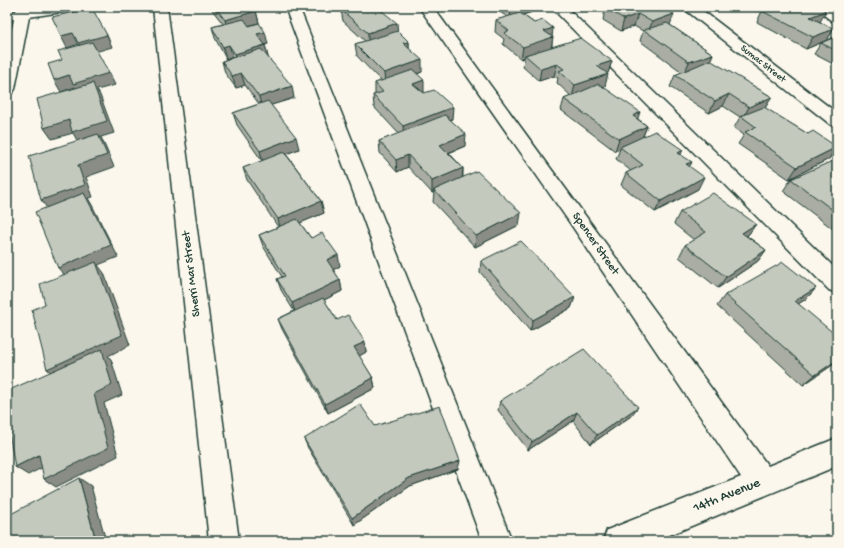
<svg xmlns="http://www.w3.org/2000/svg" width="844" height="548" font-family="'Gochi Hand',sans-serif">
<style>
.lines{fill:none;stroke-linecap:round;stroke-linejoin:round}
.minor-casing{stroke:#1f3d34;stroke-width:3}
.minor{fill:#fbf7ec;fill-rule:evenodd}
.wall{fill:#a9ada3;stroke:#1f3d34}
.shaded-wall{fill:#898d85;stroke:#1f3d34}
.building{fill:#c4c9be;stroke:#1f3d34}
.labels{text-anchor:middle;dominant-baseline:central;stroke-width:4;stroke-linejoin:round;paint-order:stroke}
.far-street-label{font-size:10px;fill:#1f3d34;stroke:#fbf7ec}
.street-label{font-size:12px;fill:#1f3d34;stroke:#fbf7ec}
.near-street-label{font-size:14px;fill:#1f3d34;stroke:#fbf7ec}
</style>
<rect width="100%" height="100%" fill="#fbf7ec"/>
<filter id="ink" filterUnits="userSpaceOnUse"><feTurbulence type="fractalNoise" baseFrequency=".025" numOctaves="2"/><feDisplacementMap in="SourceGraphic" scale="8" xChannelSelector="R" yChannelSelector="G"/><feConvolveMatrix kernelMatrix="1 2 1 2 8 2 1 2 1" color-interpolation-filters="sRGB"/></filter>
<g filter="url(#ink)">
<g class="lines">
<defs>
<path id="minor" d="M17 7H31V9L76 7 74 10 69 11 29 17 15 89 13 92 7 94V53L14 19 7 20V12L16 11Z
M153 7H167L239 541H209Z
M285 7H299L512 541H482Z
M419 7H433L768 466 837 438V466L655 541H603L607 530 741 477 570 223Z
M551 7H566L837 270V293L829 290Z
M682 7H698L837 113V126L831 125Z
M813 7H829L837 12V22L832 21Z"/>
</defs>
<use href="#minor" class="minor-casing"/>
<use href="#minor" class="minor"/>
</g>
<path class="wall" d="M210 7H253L256 11 259 23 249 26 268 44 265 45 268 57 294 98 271 105 299 149 286 154 321 201 324 213 300 223 311 238 340 266 333 270 340 280 342 291 324 300 337 320 365 342 366 352 359 356 373 378 375 388 328 413 282 329 278 319 294 311 281 290 277 279 282 277 263 246 259 235 278 227 247 180 243 168 262 161 237 125 233 113 259 104 245 85 236 88 225 73 222 61 233 58V57L226 59 215 38 212 27 223 24Z
M493 7H532V12L523 15 552 36V47L612 61 608 73H607L605 86 603 87 638 119 647 126 643 136 681 154 689 167 698 189 655 212 621 185 626 173 631 171 616 159 620 149 615 151 561 110 564 99 571 96 557 83 558 78 554 76 539 81 523 67 524 58 521 59 503 44 504 39 495 32 496 20 507 17Z
M603 7H661L670 25 713 54 710 61 772 97 765 108 808 134 837 147V148L829 159 789 179 738 144 744 135 734 128 740 117 723 106 709 113 670 87 675 75 682 72 640 41 643 31 634 26 621 31 603 20 605 9 603 8Z
M753 7H819L820 22 834 29 827 40 806 49 757 22 762 11Z
M341 10 398 31 409 42V49L422 72 417 74 424 92H422L452 119 450 120 465 146 449 153 463 168V177L519 225 475 247 433 202 434 192 432 193 408 167 397 172 380 153 379 141 399 134 374 107 373 95H375V83L381 81 357 56 355 44 365 41 343 21Z
M837 36V66L814 54 821 43Z
M837 160V232L783 191 791 179Z
M680 212 756 224 748 235 747 236 766 250 758 261 718 288 679 257 685 245 694 240 674 224Z
M481 261 575 297 571 308 530 331 480 272Z
M816 288 806 299 798 304 837 362 803 385 717 306 725 295Z
M500 401 631 416 591 444 573 421 528 450 498 410Z
M375 426 458 469 410 486 354 525 308 448 304 439Z"/>
<path class="shaded-wall" d="M514 7H532V12L510 19 511 8Z
M766 7H776L764 12Z
M256 11 259 23 228 31 225 20Z
M826 11 820 22 810 17Z
M638 14 634 26 621 31 624 19Z
M674 14 670 25 648 33 652 22Z
M397 23 398 35 368 44V33Z
M553 28 552 38 553 37 551 49 525 55 524 58 521 59 523 47 544 31Z
M834 29 827 40 806 49 813 37Z
M265 32 268 44 260 46 257 34Z
M73 33 107 35 112 47 85 55 79 44 67 48 61 36Z
M409 42V53L403 43Z
M229 45 233 57 226 59 223 47Z
M265 45 268 57 238 65 235 54Z
M713 54 708 66 684 74 689 62Z
M422 60V72L385 84 384 73Z
M612 61 608 73 594 78 597 66Z
M557 64 554 76 539 81 541 69Z
M109 73 115 85 97 90 100 95 114 133 101 137 105 146 114 167 86 177 93 197 88 198 92 205 118 257 98 265 104 273 130 345 108 356 111 359 122 395 104 403 118 456 56 487 44 479 58 379 47 369 68 279 58 268 50 212 41 200 78 165 79 144 73 133 52 139 44 128 80 96 75 87 61 92 54 80 69 75Z
M241 73 245 85 236 88 232 76Z
M608 74 605 86 572 97 575 85Z
M424 80V92L413 95V84Z
M292 86 294 98 262 108 259 97Z
M729 94 723 106 709 113 715 101Z
M772 97 765 108 743 118 749 107Z
M453 107 452 119 404 138 403 126Z
M640 112 636 124 633 116Z
M647 126 642 138 620 147V149L615 151 619 139Z
M466 134 465 146 440 156V145Z
M296 137 299 149 263 163 260 151Z
M837 147 829 159 789 179 797 167Z
M683 150 677 162 678 153Z
M408 155V167L397 172 396 160Z
M692 162 686 174V164Z
M463 168 462 179 434 190V192L432 193V181Z
M704 177 698 189 655 212 661 201Z
M321 201 324 213 281 231 278 219Z
M521 213 519 225 475 247 476 236Z
M756 224 748 235 735 244 742 233Z
M766 250 758 261 718 288 726 277Z
M338 255 340 266 329 272 327 260Z
M340 280 342 291 296 314 292 303Z
M816 288 806 299 785 312 795 301Z
M575 297 571 308 530 331 533 320Z
M365 342 366 352 356 358 354 347Z
M837 360V362L803 385 815 375Z
M373 378 375 388 328 413 325 404Z
M638 407 631 416 591 444 597 435Z
M577 412 573 421 528 450 532 442Z
M39 455 51 463 28 475 15 467Z
M460 461 458 469 410 486 354 525 352 518 409 478Z
M79 478 91 486 106 541H96Z"/>
<path class="building" d="M215 7H253L256 11 225 20Z
M350 7H377L397 23 368 33 341 10Z
M610 7H661L674 14 652 22 638 14 624 19 606 8Z
M773 7H819L826 11 810 17 834 29 813 37 762 11Z
M92 8 107 35 78 43 73 33 61 36 52 17Z
M520 13 534 23 543 20 553 28 544 31 553 37 523 47 504 33 509 31 496 20Z
M244 19 249 26 259 23 265 32 257 34 265 45 235 54 229 45 223 47 212 27Z
M667 23 713 54 689 62 644 30Z
M398 31 409 42 403 43 422 60 384 73 355 44Z
M837 36V51L821 43Z
M581 38 612 61 597 66 608 74 575 85 559 71 564 69 557 64 541 69 525 55Z
M92 42 109 73 73 84 69 75 54 80 48 64 62 60 58 51Z
M261 49 292 86 259 97 241 73 232 76 222 61Z
M710 60 772 97 749 107 729 94 715 101 675 75Z
M413 70 424 80 413 84 424 93 434 90 453 107 403 126 373 95 383 92 375 83Z
M93 83 107 121 72 132 69 120 44 128 37 99Z
M599 84 640 112 633 116 647 126 619 139 564 99Z
M268 101 296 137 260 151 233 113Z
M764 107 808 134 813 131 837 147 797 167 745 132 756 127 741 116Z
M445 115 466 134 440 145 463 168 432 181 408 155 396 160 379 141Z
M655 131 683 150 678 153 692 162 686 164 704 177 661 201 626 173 643 165 620 147Z
M98 134 107 155 78 165 85 185 41 200 29 156Z
M284 152 321 201 278 219 243 168Z
M837 159V213L791 179Z
M477 171 521 213 476 236 434 190Z
M84 193 111 245 58 268 35 212Z
M713 193 756 224 742 233 766 250 726 277 685 245 706 232 680 212Z
M297 219 311 238 322 233 338 255 327 260 340 280 292 303 277 279 285 276 259 235Z
M521 241 575 297 533 320 481 261Z
M96 262 122 335 47 369 32 310 45 304 40 284Z
M783 262 816 288 795 301 837 336V360L815 375 725 295Z
M323 298 337 320 348 315 365 342 354 347 373 378 325 404 278 319Z
M102 349 112 385 94 394 108 448 44 479 39 455 15 467 7 421V391Z
M584 349 638 407 597 435 577 412 532 442 500 401Z
M360 404 375 426 440 406 460 461 409 478 352 518 304 439Z
M79 478 96 541H7V516Z"/>
</g>
<g class="labels">
<g class="far-street-label">
<text transform="translate(763 64) rotate(38)">Sumac Street</text>
</g>
<g class="street-label">
<text transform="translate(595 244) rotate(55)">Spencer Street</text>
<text transform="translate(192 274) rotate(-97)">Sherri Mar Street</text>
</g>
<g class="near-street-label">
<text transform="translate(727 496) rotate(-22)">14th Avenue</text>
</g>
</g>
<rect width="844" height="548" fill="none" stroke="#fbf7ec" stroke-width="24"/>
<rect x="12" y="12" width="820" height="524" fill="none" stroke="#1f3d34" stroke-width="1.5" filter="url(#ink)"/>
</svg>
